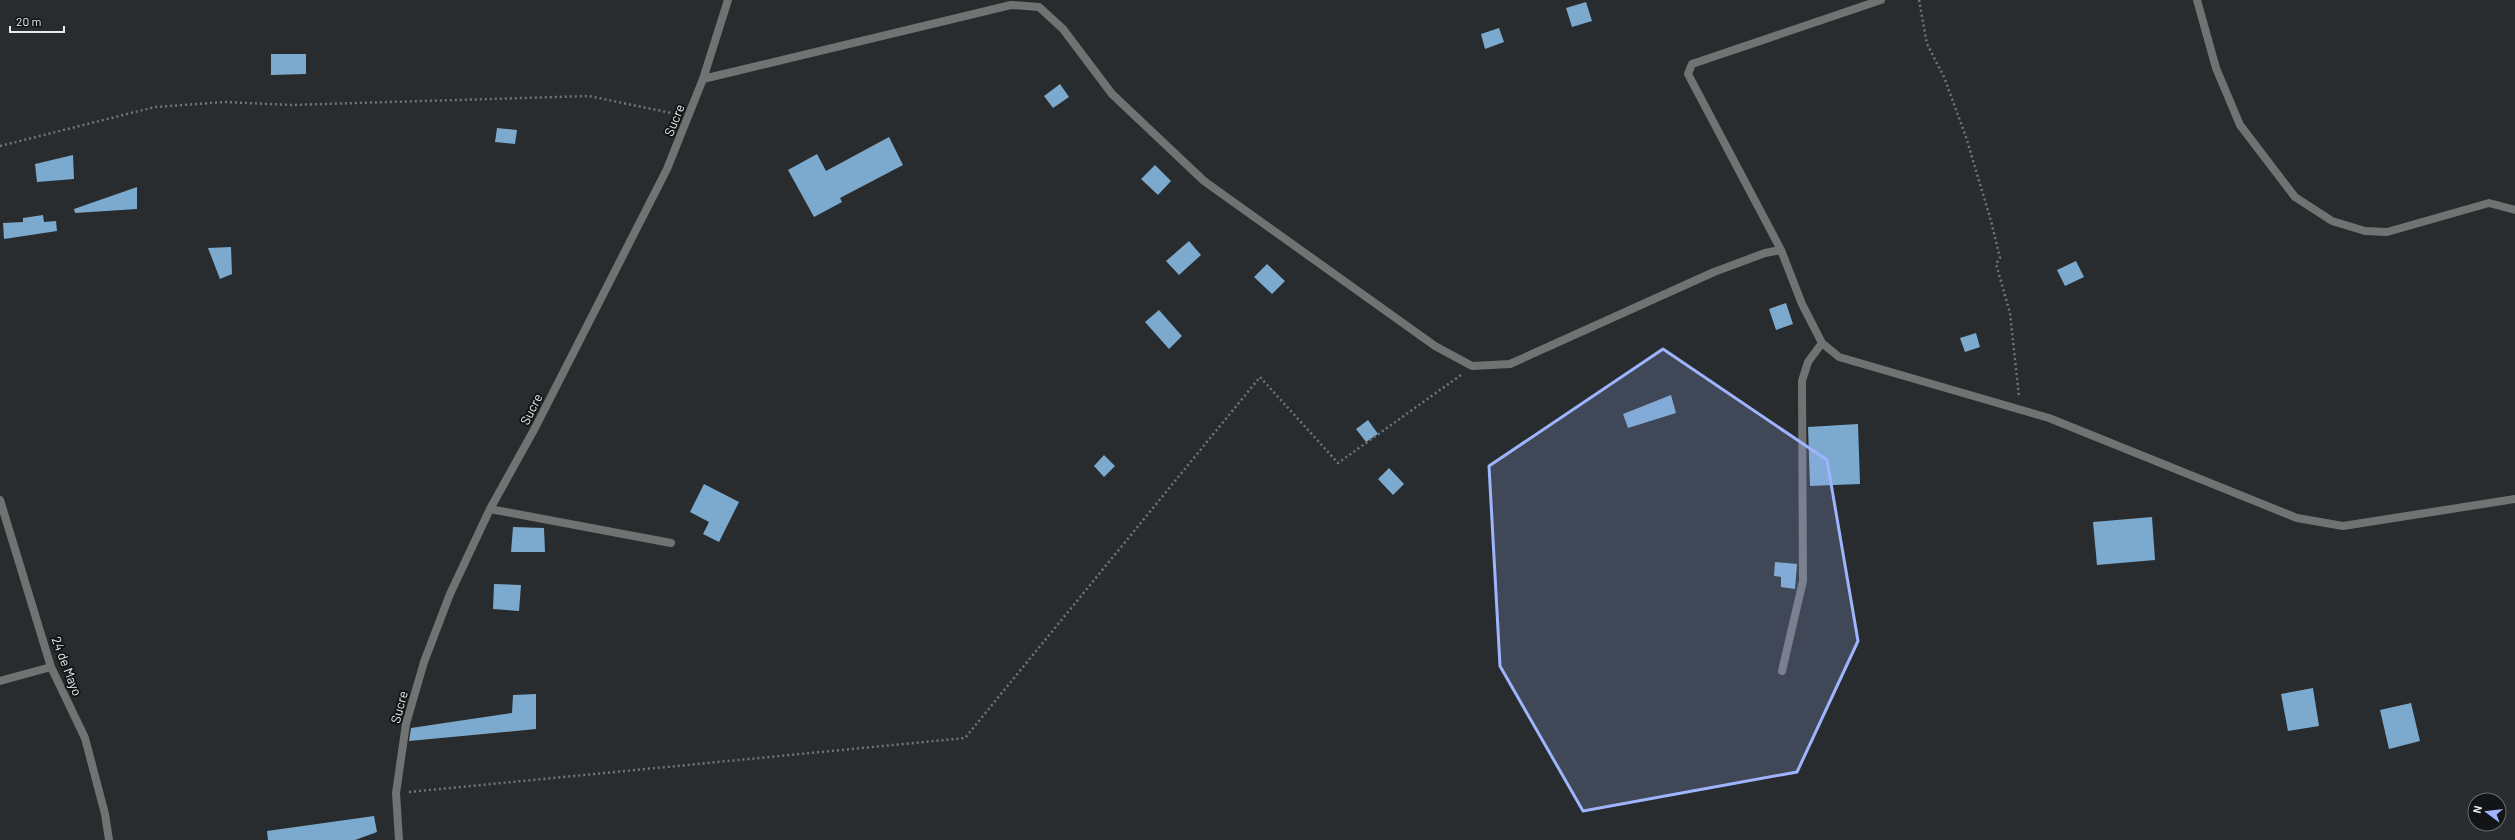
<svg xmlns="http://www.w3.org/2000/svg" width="2515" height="840" font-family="Barlow,sans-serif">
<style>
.building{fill:#7baace}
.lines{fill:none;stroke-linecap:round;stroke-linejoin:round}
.path{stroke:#727476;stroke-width:2.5;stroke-dasharray:2 3;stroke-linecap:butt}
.street{stroke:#717373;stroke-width:8}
.marked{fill:#9eb4fd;fill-opacity:0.2;stroke:#9eb4fd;stroke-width:3;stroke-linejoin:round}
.labels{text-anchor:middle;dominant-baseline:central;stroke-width:4;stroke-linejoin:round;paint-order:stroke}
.street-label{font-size:13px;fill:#e9ebed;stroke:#131415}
</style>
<rect width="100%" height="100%" fill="#292c2e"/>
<path class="building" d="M1586 2 1592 21 1572 27 1566 8Z
M1499 28 1504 42 1485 49 1481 34Z
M271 54H306V74L271 75Z
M1060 84 1069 97 1053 108 1044 96Z
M497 128 517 130 515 144 495 142Z
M889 137 903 165 840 198 842 202 814 217 788 170 817 154 826 171Z
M73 155 74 179 37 182 35 164Z
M1155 165 1171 181 1158 195 1141 179Z
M137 187V209L75 213 74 209Z
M43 215 44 222 56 221 57 231 4 239 3 223 23 222V218Z
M1189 241 1201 255 1179 275 1166 261Z
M231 247 232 274 220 279 208 248Z
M2076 261 2084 277 2065 286 2057 270Z
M1267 264 1285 281 1272 294 1254 277Z
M1786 303 1793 324 1776 330 1769 309Z
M1159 310 1182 336 1169 349 1145 322Z
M1976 333 1980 347 1965 352 1960 338Z
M1671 395 1676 413 1628 428 1623 414Z
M1368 420 1378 434 1366 442 1356 429Z
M1858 424 1860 484 1810 486 1808 427Z
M1104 455 1115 466 1104 477 1094 466Z
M1389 468 1404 484 1393 495 1378 479Z
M704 484 739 502 719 542 703 534 709 522 690 512Z
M2152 517 2155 560 2097 565 2093 522Z
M513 527 544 528 545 552H511Z
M1775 562 1797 564 1795 589 1781 587V577L1774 576Z
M494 584 521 585 519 611 493 609Z
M2313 688 2319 726 2288 731 2281 694Z
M536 694V729L409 741 411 728 512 713 513 695Z
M2411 703 2420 741 2389 749 2380 710Z
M374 816 377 832 355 840H268L267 831Z"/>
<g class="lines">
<path class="path" d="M1919 0 1927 44 1944 77 1966 137 1991 221 2000 258 1996 264 2010 313 2019 397
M0 146 155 107 225 102 291 105 589 96 676 114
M409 792 965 738 1260 377 1338 463 1461 375"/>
<path class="street" d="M2197 0 2216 68 2240 125 2295 197 2332 221 2365 231 2387 232 2489 203 2515 210
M703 79 1011 5 1039 7 1063 29 1112 94 1204 181 1435 346 1472 366 1510 364 1714 272 1765 253 1781 250 1802 304 1822 343 1839 357 2049 418 2297 518 2343 526 2515 499
M1781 250 1688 74 1692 64 1881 0
M0 500 51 667 85 738 105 814 109 840
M490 509 671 543
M1782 671 1803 581 1802 381 1808 362 1822 343
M0 681 51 667
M399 840 396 793 406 724 424 662 450 594 490 509 535 428 667 169 703 79 728 0"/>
</g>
<path class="marked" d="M1663 349 1827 460 1858 641 1797 772 1583 811 1500 666 1489 466Z"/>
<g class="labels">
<g class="street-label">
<text transform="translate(674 120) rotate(-68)">Sucre</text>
<text transform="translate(531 409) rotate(-63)">Sucre</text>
<text transform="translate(67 666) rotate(69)">24 de Mayo</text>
<text transform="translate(399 707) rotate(-75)">Sucre</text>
</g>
</g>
<g transform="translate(2487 812) rotate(285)"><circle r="19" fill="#131415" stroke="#696a6b"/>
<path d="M0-3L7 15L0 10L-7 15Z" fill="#9eb4fd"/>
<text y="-6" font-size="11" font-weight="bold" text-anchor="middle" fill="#e9ebed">N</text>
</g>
<path d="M10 26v6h54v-6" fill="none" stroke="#e9ebed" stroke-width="2"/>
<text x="16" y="26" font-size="12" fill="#e9ebed" stroke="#131415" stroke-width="3" paint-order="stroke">20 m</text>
</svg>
